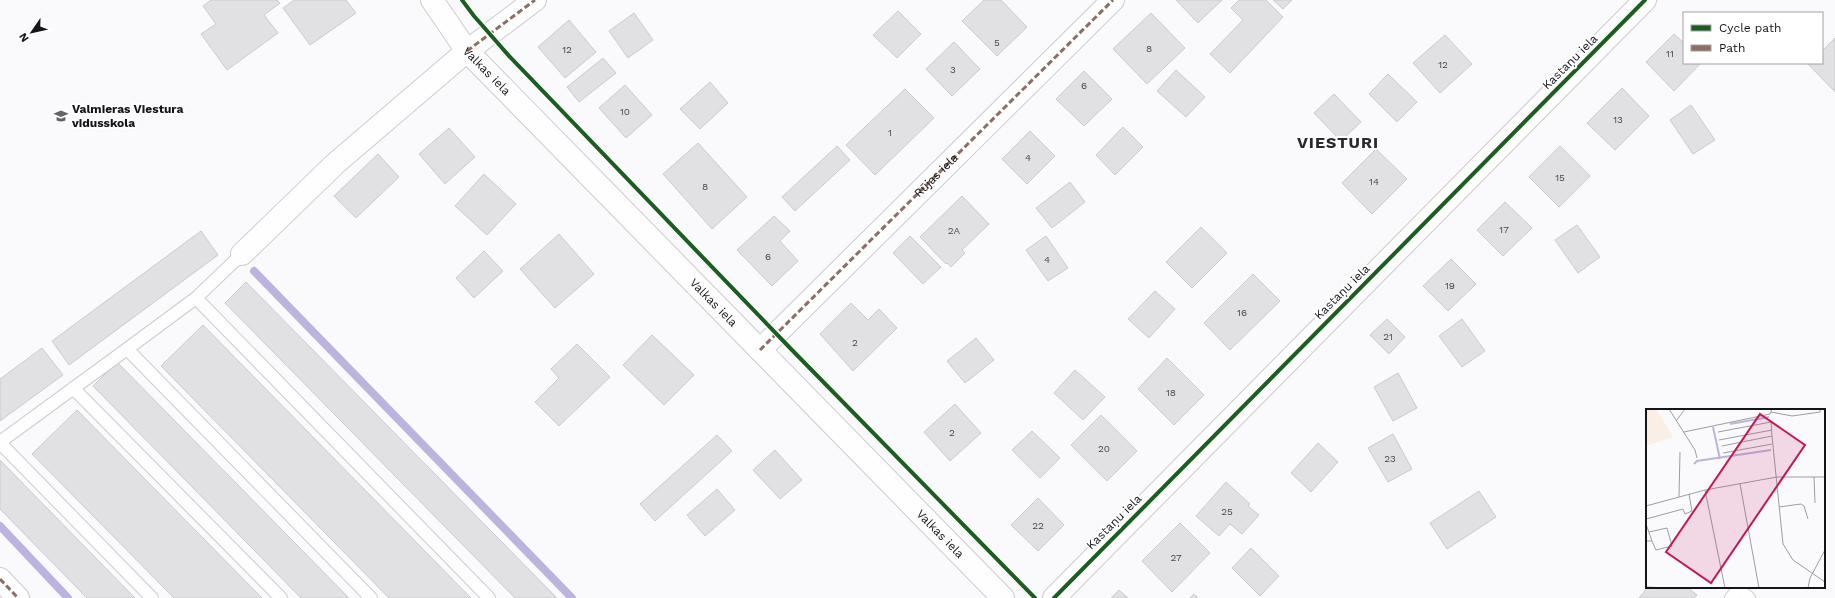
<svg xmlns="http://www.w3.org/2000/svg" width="1835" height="598" font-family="'Work Sans',sans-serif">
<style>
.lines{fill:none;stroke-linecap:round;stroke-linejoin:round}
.stream{stroke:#bcb3df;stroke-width:8}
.building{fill:#e1e1e3;stroke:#cbcacd}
.lane-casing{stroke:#cccccf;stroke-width:14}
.street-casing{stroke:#cccccf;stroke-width:24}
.secondary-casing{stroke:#cccccf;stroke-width:24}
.lane{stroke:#fefeff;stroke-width:12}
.street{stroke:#fefeff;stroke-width:22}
.secondary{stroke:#fefeff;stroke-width:22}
.quiet{stroke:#8d6e63;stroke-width:3;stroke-dasharray:6 3;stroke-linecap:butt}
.cycleway-casing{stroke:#fff;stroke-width:6}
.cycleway{stroke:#1b5e20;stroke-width:4}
.labels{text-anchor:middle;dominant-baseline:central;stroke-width:4;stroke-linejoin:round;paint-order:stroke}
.number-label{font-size:10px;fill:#48474b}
.street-label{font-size:12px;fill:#151418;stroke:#fff}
.poi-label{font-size:12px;font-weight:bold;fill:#151418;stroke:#fff;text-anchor:start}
.district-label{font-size:16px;font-weight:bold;letter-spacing:1px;fill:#2a2931;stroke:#fff}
.inset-river{fill:none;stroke:#bcb3df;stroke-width:2}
.inset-road{fill:none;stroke:#9e9ea1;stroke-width:1}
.view{fill:#c2185b;fill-opacity:0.15;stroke:#c2185b;stroke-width:2}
.inset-edge{fill:none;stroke:#151418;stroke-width:2}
</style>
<rect width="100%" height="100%" fill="#fafafc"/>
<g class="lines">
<path class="stream" d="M254 271 572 598
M0 526 68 598"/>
</g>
<path class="building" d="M211 0H277L280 3 264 15 278 33 227 70 201 34 216 24 203 6Z
M294 0H346L356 13 310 45 283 8Z
M984 0H1001L1027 27 997 56 962 21Z
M1176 0H1222L1198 23Z
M1239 0H1266L1283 17 1230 73 1210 54 1243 20 1231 8Z
M1273 0H1292L1283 9Z
M898 11 921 34 897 58 873 35Z
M634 13 653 40 628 58 609 31Z
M1151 13 1185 48 1147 84 1113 49Z
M569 20 596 52 565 78 538 47Z
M1674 34 1684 43V63H1701L1674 91 1646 62Z
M1445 35 1472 64 1440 93 1413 63Z
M1835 38V92L1808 64 1822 63V51Z
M954 42 980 69 952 96 926 69Z
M603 58 616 73 579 102 567 87Z
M1176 70 1205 97 1186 117 1157 91Z
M1084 71 1112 99 1084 126 1056 99Z
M1388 74 1417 102 1397 122 1369 94Z
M710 82 728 103 700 129 680 109Z
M625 85 652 115 626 138 599 108Z
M1622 88 1649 116 1615 150 1587 123Z
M905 89 934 118 875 175 846 145Z
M1334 94 1361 122 1341 141 1314 113Z
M1691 105 1715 140 1693 154 1670 120Z
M1123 127 1143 147 1115 175 1096 155Z
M449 128 475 157 445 184 419 154Z
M1030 131 1055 156 1027 184 1002 159Z
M698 143 747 197 712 229 663 174Z
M837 146 850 160 795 211 782 197Z
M1560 146 1590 176 1559 207 1529 177Z
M1376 149 1407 179 1372 214 1342 183Z
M378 154 399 177 356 218 334 196Z
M484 174 516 204 487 235 455 206Z
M1070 182 1085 202 1052 228 1036 208Z
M962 196 989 224 962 250 965 253 951 267 947 263 946 264 920 237Z
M1505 202 1532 228 1503 256 1477 230Z
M774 216 790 231 780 241 798 261 772 286 737 250Z
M1577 225 1600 257 1578 273 1555 240Z
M1201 227 1227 253 1192 288 1166 262Z
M201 231 218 255 69 365 52 341Z
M559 234 594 274 555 308 520 269Z
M910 236 941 267 923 284 893 253Z
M1046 236 1068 268 1048 281 1026 250Z
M484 251 503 271 474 298 456 278Z
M1451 259 1476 284 1448 311 1423 286Z
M1253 274 1280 301 1230 350 1204 323Z
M246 282 557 598H515L225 303Z
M1155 291 1175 309 1149 338 1128 319Z
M851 303 868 320 879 309 897 328 853 371 820 334Z
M1387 319 1405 337 1389 354 1370 335Z
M1462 319 1485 351 1462 367 1439 336Z
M203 325 471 598H389L161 366Z
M652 335 694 375 664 405 623 365Z
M976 338 994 360 965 383 947 361Z
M577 344 610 377 559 426 535 402 559 378 551 369Z
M42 348 63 375 0 421V379Z
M1167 358 1204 395 1174 425 1138 389Z
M117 362 349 598H301L93 386Z
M1075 370 1105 397 1083 420 1054 393Z
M1398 373 1417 408 1393 421 1374 387Z
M955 404 981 433 950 461 924 432Z
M77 410 262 598H174L32 454Z
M1101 415 1137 451 1107 481 1071 445Z
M1032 431 1060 458 1040 478 1012 450Z
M1393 434 1412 469 1388 482 1368 448Z
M717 435 732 451 655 521 640 504Z
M1318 443 1338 462 1311 492 1291 473Z
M775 450 802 480 780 499 753 470Z
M0 460 135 598H87L0 509Z
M1226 482 1250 504 1248 506 1259 515 1242 534 1230 524 1219 536 1196 516Z
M717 489 735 510 705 536 687 515Z
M1479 491 1496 517 1447 549 1430 523Z
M1038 498 1064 525 1038 551 1011 525Z
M1180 523 1210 553 1172 592 1142 561Z
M1251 548 1279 576 1260 596 1232 568Z
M1648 587H1687L1697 595 1694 598H1639Z
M1119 590 1128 598H1111Z
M1194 594 1198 598H1190Z"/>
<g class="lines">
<defs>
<path id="lane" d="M242 254 196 298 127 349 371 598
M196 298 489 598
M73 388 281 598
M0 442 127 349
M0 443 152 598
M1731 598 1738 589 1749 598"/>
<g id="street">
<path d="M242 254 336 163 467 51 535 0"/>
<path id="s1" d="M760 350 1113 0"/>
<path d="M0 579 18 598"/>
<path d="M1054 598 1645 0"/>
</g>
<g id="secondary">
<path id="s2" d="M432 0 467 51 1003 598"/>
</g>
</defs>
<use href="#lane" class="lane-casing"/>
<use href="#street" class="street-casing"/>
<use href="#secondary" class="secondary-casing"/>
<use href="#lane" class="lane"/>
<use href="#street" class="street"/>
<use href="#secondary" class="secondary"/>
<path class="quiet" d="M467 51 535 0
M760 350 1113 0
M0 579 18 598"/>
<defs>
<path id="cycleway" d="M462 0 474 16 509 56 791 349 1035 598
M1054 598 1645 0"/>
</defs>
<use href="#cycleway" class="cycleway-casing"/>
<use href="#cycleway" class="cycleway"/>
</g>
<defs>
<symbol id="school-bare" viewBox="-9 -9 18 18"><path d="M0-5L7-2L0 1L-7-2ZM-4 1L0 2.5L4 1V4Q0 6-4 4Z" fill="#656468" stroke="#fff" stroke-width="2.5" paint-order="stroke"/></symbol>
</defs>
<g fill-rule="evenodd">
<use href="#school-bare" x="51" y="106" width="20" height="20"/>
</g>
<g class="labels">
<g class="number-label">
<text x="997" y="42">5</text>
<text x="1149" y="48">8</text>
<text x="567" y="49">12</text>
<text x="1670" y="53">11</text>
<text x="1443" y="64">12</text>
<text x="953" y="69">3</text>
<text x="1084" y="85">6</text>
<text x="625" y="111">10</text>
<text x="1618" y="119">13</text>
<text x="890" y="132">1</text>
<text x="1028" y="157">4</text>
<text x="1560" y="177">15</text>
<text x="1374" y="181">14</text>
<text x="705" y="186">8</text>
<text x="1504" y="229">17</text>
<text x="954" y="230">2A</text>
<text x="768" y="256">6</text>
<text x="1047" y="259">4</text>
<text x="1450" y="285">19</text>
<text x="1242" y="312">16</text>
<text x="1388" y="336">21</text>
<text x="855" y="342">2</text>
<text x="1171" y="392">18</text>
<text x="952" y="432">2</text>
<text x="1104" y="448">20</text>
<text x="1390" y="458">23</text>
<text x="1227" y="511">25</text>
<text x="1038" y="525">22</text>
<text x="1176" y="557">27</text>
</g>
<g class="street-label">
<text transform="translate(1570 62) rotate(-45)">Kastaņu iela</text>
<text stroke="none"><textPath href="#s2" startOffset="90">Valkas iela</textPath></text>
<text stroke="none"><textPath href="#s1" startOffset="248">Rūjas iela</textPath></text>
<text transform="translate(1342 292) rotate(-45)">Kastaņu iela</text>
<text stroke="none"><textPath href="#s2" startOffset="414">Valkas iela</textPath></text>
<text transform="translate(1114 522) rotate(-45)">Kastaņu iela</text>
<text stroke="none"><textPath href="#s2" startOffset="738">Valkas iela</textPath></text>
</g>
<g class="poi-label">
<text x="72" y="109">Valmieras Viestura<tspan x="72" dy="14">vidusskola</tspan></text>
</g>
<g class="district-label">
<text x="1338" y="142">VIESTURI</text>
</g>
</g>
<g transform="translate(1646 409)">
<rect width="179" height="179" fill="#fafafc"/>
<path d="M0 0H10L27 28 0 37Z" fill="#fbeee4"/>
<path class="inset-river" d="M84 15 123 8M67 18 74 50M48 55 51 52 125 41"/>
<path class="inset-road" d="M23 0 49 41 51 49M125 3 146 7 174 3V0M30 12 39 0M38 23 124 5 126 0M72 23 125 13 126 27M73 31 126 21M76 37 126 27 137 135 147 151 179 173M77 44 126 35M168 68 169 94M94 75 113 179M59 81 79 179M33 88 34 43M0 97 59 81 131 68H179M133 98 155 95 158 97 162 110M0 110 37 100 39 105 46 102 43 85M0 115 6 132H0M3 123 21 119 26 137 10 141 6 132M0 178 23 179M162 179 164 169 179 141"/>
<path class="view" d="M114 5 159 36 65 174 20 143Z"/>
<rect width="179" height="179" class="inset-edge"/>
</g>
<rect x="1683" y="12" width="140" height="52" fill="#ffffff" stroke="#a1a1a3"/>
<rect x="1691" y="25" width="20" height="6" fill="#1b5e20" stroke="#a1a1a3"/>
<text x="1719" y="32" font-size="12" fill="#151418">Cycle path</text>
<rect x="1691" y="45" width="20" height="6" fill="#8d6e63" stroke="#a1a1a3"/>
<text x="1719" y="52" font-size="12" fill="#151418">Path</text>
<g transform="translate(32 32) rotate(236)" stroke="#ffffff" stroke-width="3" paint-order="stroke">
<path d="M0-3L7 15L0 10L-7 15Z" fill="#151418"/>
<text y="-6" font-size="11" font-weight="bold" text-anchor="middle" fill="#151418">N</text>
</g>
</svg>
